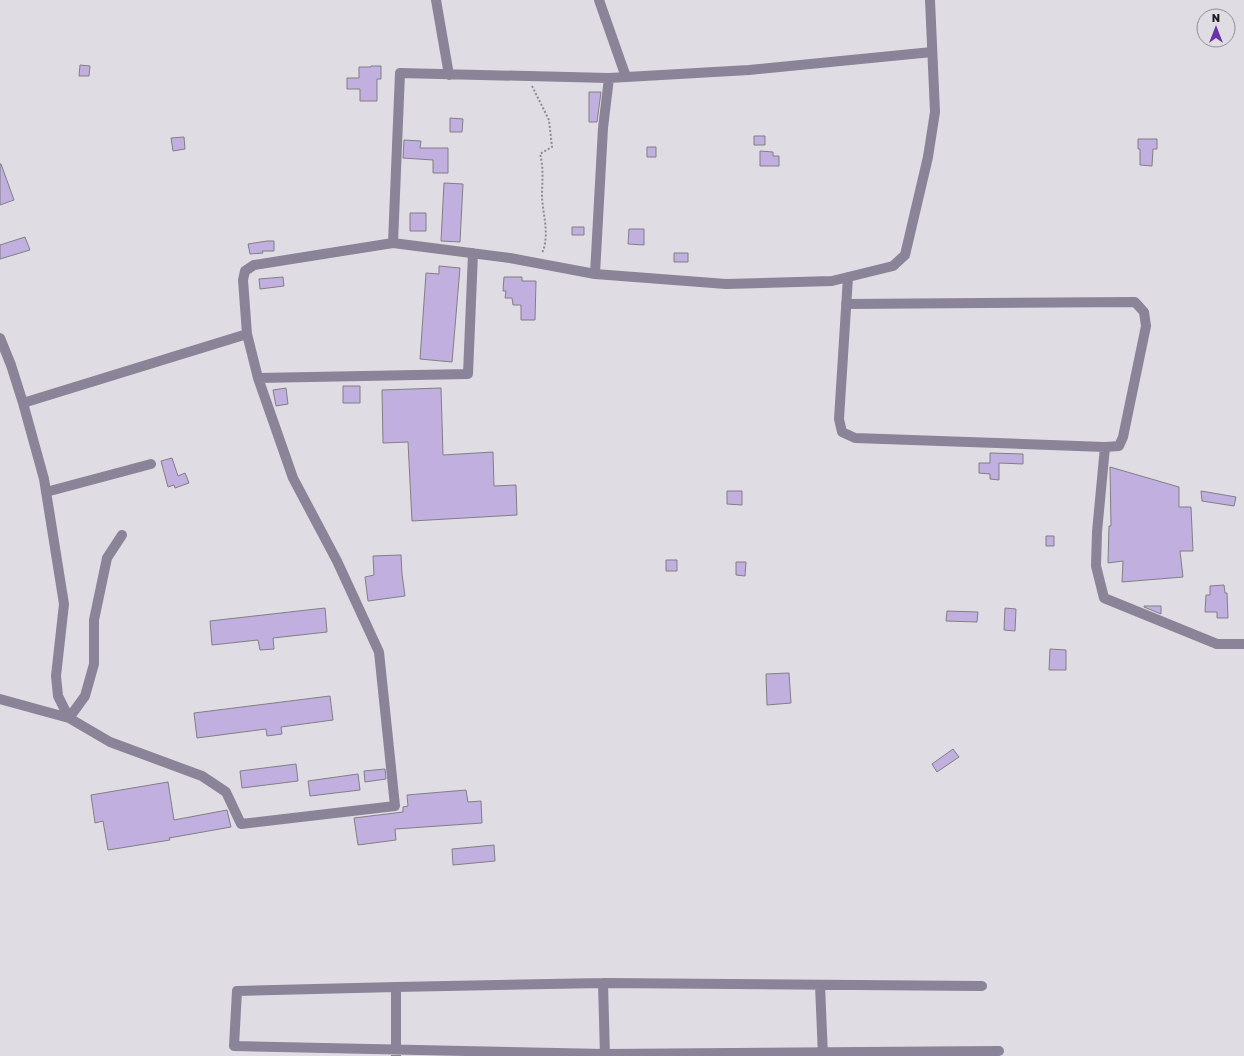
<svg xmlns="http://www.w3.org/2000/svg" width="1244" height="1056" font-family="'Golos Text',sans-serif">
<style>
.building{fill:#c1afe0;stroke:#817f84}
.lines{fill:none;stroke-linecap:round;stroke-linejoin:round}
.path{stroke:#8e8c90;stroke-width:2;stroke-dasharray:2 2;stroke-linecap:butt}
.minor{stroke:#8b8398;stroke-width:10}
</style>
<rect width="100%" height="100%" fill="#dfdde3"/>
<path class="building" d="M80 65 90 66 89 76H79Z
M371 66H381V79H377V101H360V89H347V78H359V67H371Z
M589 92H601L597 122H589Z
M450 118 463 119 462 132H450Z
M754 136H765V145H754Z
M184 137 185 149 173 151 171 138Z
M1138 139H1157V149H1153L1152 166 1140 165V149H1138Z
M404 140 421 141 420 148H448V173H433V160L403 158Z
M647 147H656V157H647Z
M760 151 773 152V156H779V166H760Z
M0 164H1L14 200 0 205Z
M444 183 463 184 460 242 441 241Z
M410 213H426V231H410Z
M572 227H584V235H572Z
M629 229H644V245L628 244Z
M25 237 30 250 0 259V245Z
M267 241H274V251H262L263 253 250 254 248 244Z
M674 253H688V262H674Z
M439 266 460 268 452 362 420 359 426 273 439 274Z
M283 277 284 286 260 289 259 279Z
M504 277H522V281H536L535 320H521V305H513L512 298H505L506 291H503Z
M343 386H360V403H343Z
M286 388 288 404 276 406 273 390Z
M441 388 443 455 493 452 494 486 516 485 517 515 412 521 408 442 383 443 382 390Z
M990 453 1023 454V464L999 463V480L990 479V474L979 473V463H990Z
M172 458 178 476 185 473 189 483 175 488 174 485 168 487 161 461Z
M1110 467 1179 487V507H1191L1193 551H1180L1183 577 1122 582 1123 561 1108 563 1109 526H1111Z
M727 491H742V505L727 504Z
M1201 491 1236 497 1234 506 1202 501Z
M1046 536H1054V546H1046Z
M401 555 402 574 405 596 368 601 365 577 374 575 373 556Z
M666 560H677V571H666Z
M736 562H746L745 576 736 575Z
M1224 585 1225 593H1227L1228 618H1217V612H1205L1206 595H1210V586Z
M1144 606H1161V614L1144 607Z
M325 608 327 632 273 638 274 649 260 650 258 640 212 645 210 621Z
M1005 608 1016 609 1015 631 1004 630Z
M947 611 978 612 977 622 946 621Z
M1050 649 1066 650V670H1049Z
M789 673 791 703 767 705 766 674Z
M330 696 333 720 281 727 282 734 267 736 266 729 197 738 194 713Z
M953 749 959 757 937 772 932 764Z
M296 764 298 781 242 788 240 771Z
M385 769 386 779 365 782 364 771Z
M358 774 360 790 310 796 308 781Z
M168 782 174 820 227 810 231 827 169 838 170 840 108 850 103 821 95 823 91 795Z
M466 790 468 802 481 801 482 823 395 829 396 840 358 845 354 818 403 812V807L408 806 407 795Z
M494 845 495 861 453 865 452 849Z"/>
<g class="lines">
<path class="path" d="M532 86 549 120 552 147 540 154C544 168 542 183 542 197 543 215 550 236 542 253"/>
<path class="minor" d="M436 0 449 75
M599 0 626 77
M609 78 749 70 932 52
M595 274 603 128 609 78 400 73 393 243 510 258 595 274 726 284 832 281 893 266 905 255 928 157 935 112 930 0
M848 277 839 419 842 432 855 438 1105 447 1097 532 1096 566 1104 598 1217 644H1244
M846 304 1135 302 1144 312 1146 326 1123 437 1119 446 1105 447
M0 338 11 365 23 403 247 334
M258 378 468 374 473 253
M23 403 44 479 64 604 56 676 58 696 69 718 110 742 202 776 226 792 241 824 395 806 379 652 337 561 293 478 258 378 247 334 243 280 245 271 254 265 393 243
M46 492 151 464
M0 699 69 718 85 696 94 664V620L107 558 122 535
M603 983 605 1056
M820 985 823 1056
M982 986 603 983 396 987 237 991 234 1046 605 1054 999 1051
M396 1056V987"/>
</g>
<g transform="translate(1216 28)"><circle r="19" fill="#dfdde3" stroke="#918f94"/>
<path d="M0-3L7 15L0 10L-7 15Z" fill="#6b32a8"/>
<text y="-6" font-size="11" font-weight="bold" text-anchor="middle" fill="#1c1b1d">N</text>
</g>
</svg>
